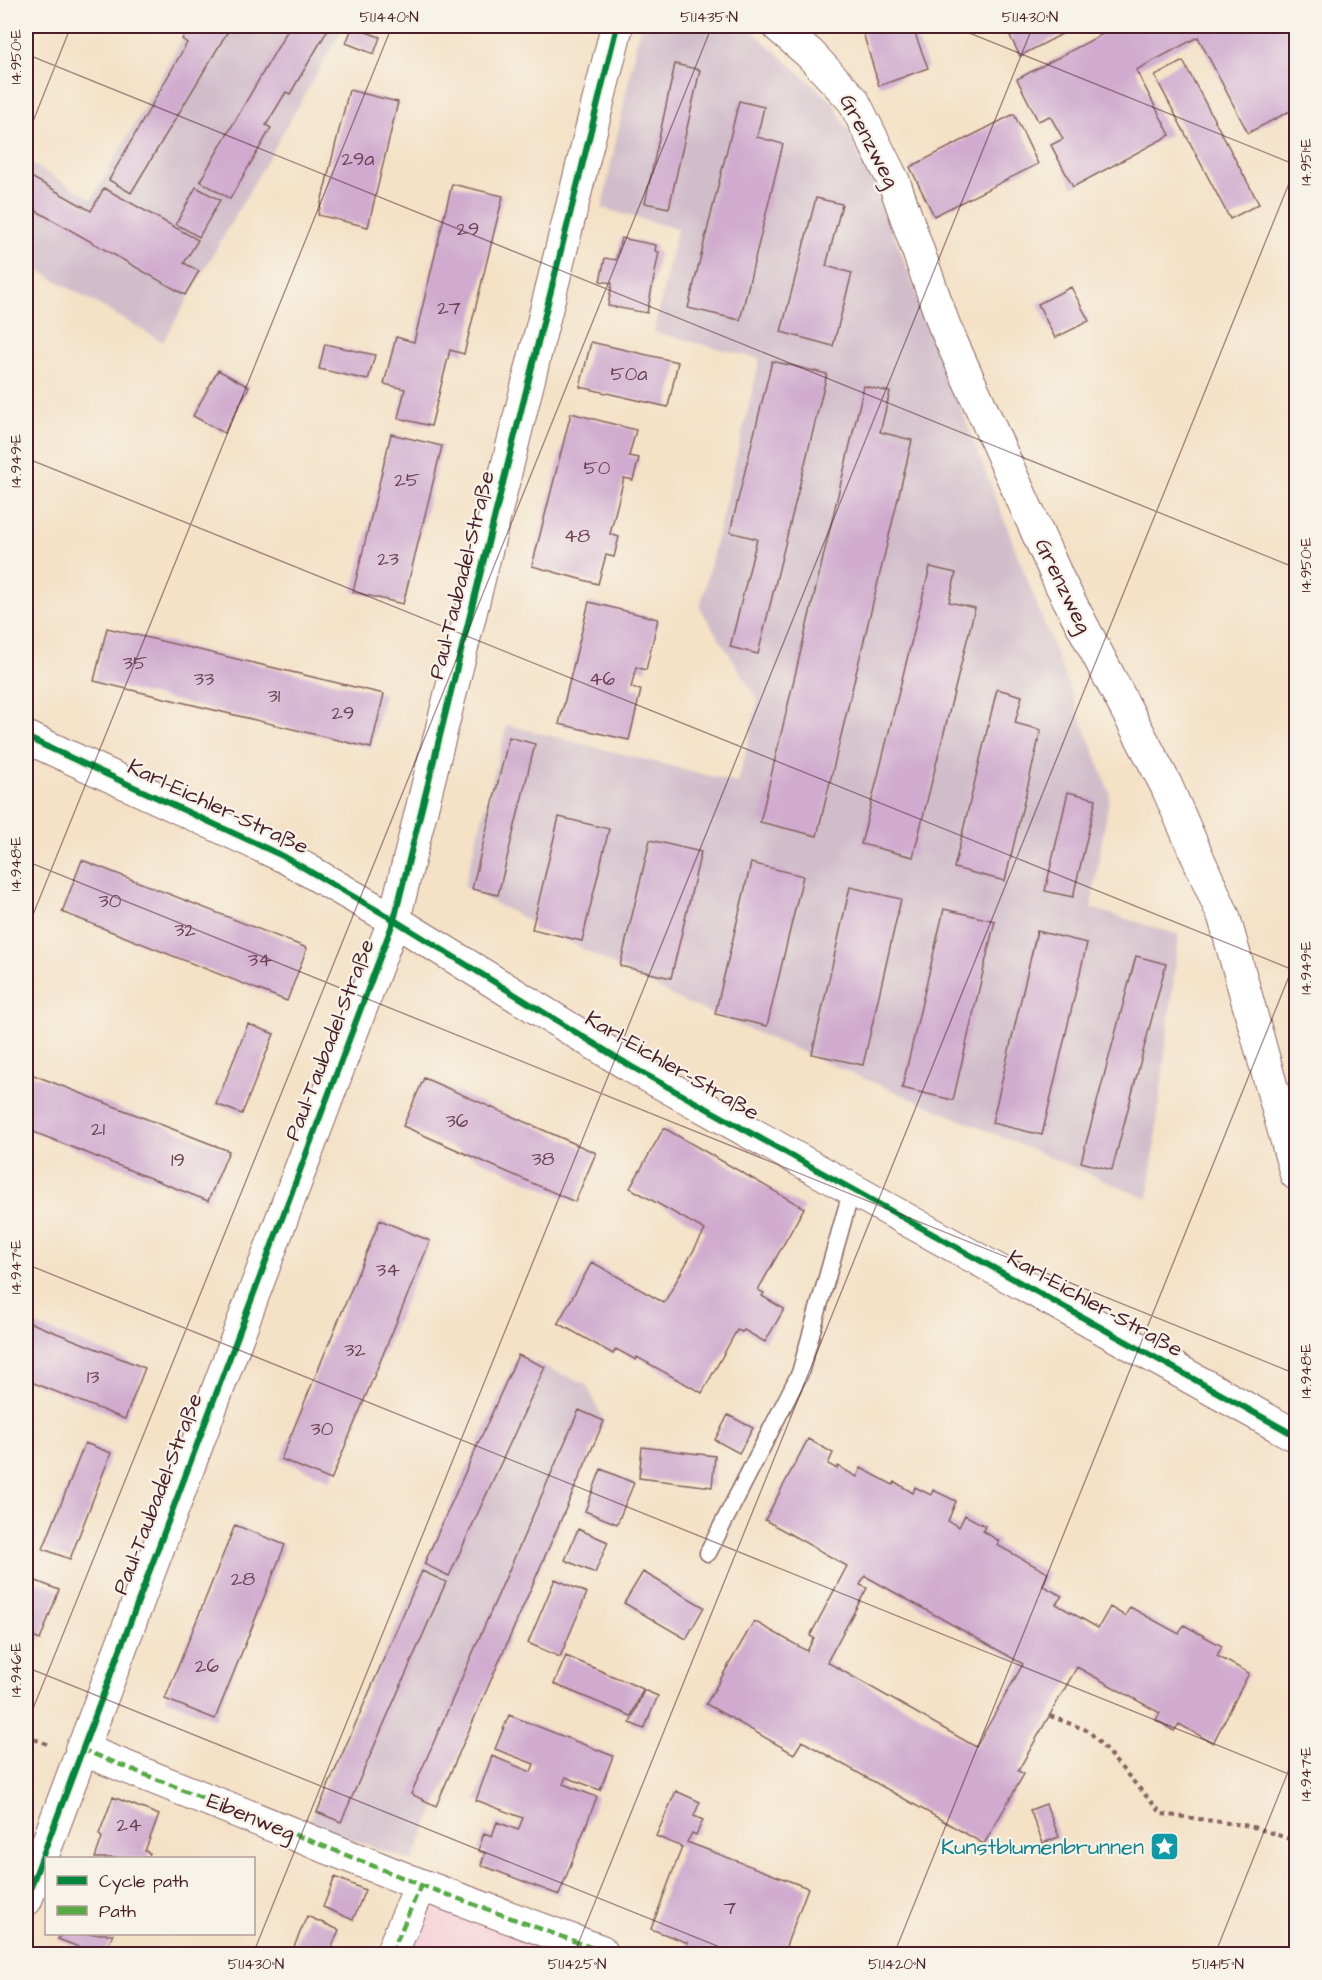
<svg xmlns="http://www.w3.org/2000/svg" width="1322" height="1980" font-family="'Architects Daughter',sans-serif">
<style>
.built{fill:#f6cfd8}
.industrial{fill:#d1bdca}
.building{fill:#d0abcf;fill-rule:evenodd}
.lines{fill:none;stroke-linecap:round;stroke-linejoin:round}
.service-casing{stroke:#866361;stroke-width:19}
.minor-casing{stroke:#866361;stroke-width:34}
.path{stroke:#866361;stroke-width:4;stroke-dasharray:4.5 4.5;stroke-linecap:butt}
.service{stroke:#fff;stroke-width:16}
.minor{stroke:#fff;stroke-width:32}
.quiet{stroke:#57aa44;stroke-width:4.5;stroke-dasharray:9 4.5;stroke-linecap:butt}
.cycleway-casing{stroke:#f7f3e8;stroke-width:10}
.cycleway{stroke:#00873e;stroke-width:6}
.ticks{fill:none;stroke:#4a1f2b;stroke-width:1.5;stroke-opacity:0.45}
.labels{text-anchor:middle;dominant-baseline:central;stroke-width:4.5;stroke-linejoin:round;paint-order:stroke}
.number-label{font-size:20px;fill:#6c4254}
.street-label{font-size:22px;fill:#4a1f2b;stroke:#f7f3e8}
.culture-label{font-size:22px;fill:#0d838f;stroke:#f7f3e8;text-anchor:end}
.neatline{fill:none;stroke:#4a1f2b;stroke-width:2}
.ticks-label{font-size:15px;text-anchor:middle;fill:#4a1f2b}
</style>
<rect width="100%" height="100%" fill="#f7f3e8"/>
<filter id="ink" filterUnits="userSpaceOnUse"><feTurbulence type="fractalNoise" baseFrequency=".0167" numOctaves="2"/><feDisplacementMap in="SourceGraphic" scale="12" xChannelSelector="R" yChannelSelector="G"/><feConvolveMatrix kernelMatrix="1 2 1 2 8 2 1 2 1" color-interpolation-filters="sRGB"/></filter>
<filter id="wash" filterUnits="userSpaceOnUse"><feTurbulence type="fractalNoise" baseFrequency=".008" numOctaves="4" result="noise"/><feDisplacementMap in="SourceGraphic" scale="24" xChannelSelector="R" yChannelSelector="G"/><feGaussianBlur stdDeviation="1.35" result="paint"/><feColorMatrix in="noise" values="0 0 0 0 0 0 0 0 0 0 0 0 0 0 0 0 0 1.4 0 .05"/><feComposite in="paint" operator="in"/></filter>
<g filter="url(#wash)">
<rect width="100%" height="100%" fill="#f4e1c6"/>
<path class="built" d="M430 1906 565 1954H409Z"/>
<path class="industrial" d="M190 26H344L163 342 26 263V161L92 199Z
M640 26H746L833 102 874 184 1110 793 1091 908 1179 935 1148 1199 684 1002 464 887 507 725 738 783 758 700 700 608 760 359 654 332 677 229 602 208Z
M518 1355 587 1385 604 1421 412 1861 308 1823Z"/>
<g id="blocks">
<path class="building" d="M189 26H231L131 193 109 180 187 43 182 39Z
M290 26H330L290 94 286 92 266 125 271 128 230 199 200 181Z
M353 26H368L366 32 380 37 374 54 346 43Z
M861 26H912L928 68 879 86Z
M1005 26H1065L1068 31 1020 56Z
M1118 26H1296V108L1248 133 1198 37 1136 70 1170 135 1073 187 1051 145 1063 139 1050 116 1038 121 1017 79Z
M1183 61 1259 204 1230 219 1155 76Z
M675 64 700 70 669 208 645 203Z
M349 90 398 102 368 227 318 215Z
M739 101 764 107 757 137 783 144 740 320 688 308Z
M1014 114 1038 164 934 216 910 167Z
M26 174 91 211 104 188 198 240 184 263 199 271 185 295 26 205Z
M452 184 503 196 464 354 450 350 431 426 398 418 405 389 384 384 396 337 414 342Z
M196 187 220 200 199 237 176 224Z
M816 198 842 204 826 266 852 273 833 346 781 332Z
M621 238 656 245 655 251 659 252 647 313 608 306 612 283 600 281 605 258 616 260Z
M1071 287 1089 321 1055 338 1038 304Z
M591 342 678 362 668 407 580 387Z
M325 344 375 355 368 380 319 369Z
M772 361 827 374 758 654 730 647 757 539 730 532Z
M218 370 249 387 224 433 193 416Z
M864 386 890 392 880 432 912 440 817 836 760 822Z
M571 413 636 430 629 456 639 458 633 480 624 478 610 534 619 537 614 557 606 555 598 584 532 566Z
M391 434 442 446 403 604 353 592Z
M930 567 956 573 949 602 975 608 913 857 861 844Z
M589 602 658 619 646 670 636 667 631 688 641 690 629 740 559 724Z
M107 628 384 694 371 748 94 681Z
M997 689 1022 696 1015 723 1041 730 1005 881 954 868Z
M509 737 535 744 498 895 472 889Z
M1068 792 1096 799 1073 897 1045 891Z
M559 817 609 829 582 941 532 929Z
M650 840 701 852 671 978 620 966Z
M82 860 307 948 287 1001 62 912Z
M751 863 803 876 767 1026 715 1014Z
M850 887 901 899 863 1065 812 1054Z
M944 909 995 921 953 1100 902 1088Z
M1037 931 1087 943 1042 1135 992 1123Z
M1136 956 1166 964 1112 1170 1081 1162Z
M248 1024 274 1034 242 1114 216 1104Z
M26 1072 229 1151 208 1201 26 1129Z
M424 1078 596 1153 575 1202 403 1126Z
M664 1128 804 1208 758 1290 764 1293 762 1296 784 1309 765 1342 744 1330 742 1332 737 1330 702 1393 637 1357 636 1360 616 1349 613 1354 558 1323 592 1262 664 1303 705 1230 630 1188Z
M380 1220 430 1241 331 1480 281 1459Z
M26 1321 145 1368 125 1419 26 1380Z
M518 1355 545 1367 449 1576 424 1564Z
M579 1410 604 1421 436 1806 411 1794Z
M728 1415 753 1428 739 1453 715 1440Z
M808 1439 833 1453 828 1464 837 1469 838 1466 857 1477 861 1468 893 1485 895 1482 913 1493 915 1487 931 1495 933 1490 956 1501 948 1521 959 1527 965 1515 985 1526 983 1531 999 1541 997 1545 1048 1573 1043 1586 1062 1596 1056 1604 1098 1628 1110 1607 1125 1616 1130 1607 1179 1634 1184 1625 1222 1646 1217 1656 1249 1673 1213 1743 1179 1724 1174 1731 1156 1720 1160 1713 1077 1667 1018 1771 1024 1774 984 1844 802 1741 794 1754 706 1704 754 1621 807 1651 814 1638 810 1636 847 1566 765 1520ZM865 1576 1023 1664 976 1747 827 1662 867 1588 860 1585Z
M85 1443 111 1453 70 1559 43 1549Z
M642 1447 715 1456 712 1487 639 1478Z
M601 1469 634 1483 617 1524 585 1511Z
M235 1525 285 1545 215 1719 165 1699Z
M578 1529 608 1542 595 1573 565 1560Z
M422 1571 446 1582 341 1822 317 1812Z
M643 1572 704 1607 686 1639 624 1603Z
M26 1577 59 1590 40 1640 26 1634Z
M555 1579 587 1593 560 1657 528 1643Z
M566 1656 643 1689 631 1716 554 1684Z
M644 1690 658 1696 644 1729 630 1723Z
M509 1715 613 1756 600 1790 566 1777 563 1784 597 1797 559 1895 481 1865 485 1853 478 1851 484 1833 492 1836 497 1822 518 1830 523 1818 476 1800 492 1756 531 1772 534 1764 495 1749Z
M676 1791 700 1802 694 1816 703 1820 696 1835 692 1833 687 1842 808 1888 783 1954H690L684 1952 688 1943 651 1929 682 1847 656 1836Z
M113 1797 159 1815 145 1851 150 1853 148 1858H95L102 1838 99 1834Z
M1046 1804 1059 1837 1043 1843 1030 1810Z
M335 1877 365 1890 353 1920 323 1907Z
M307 1916 339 1930 329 1954H291Z
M61 1934H113L105 1954H97L58 1939Z"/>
</g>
</g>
<g filter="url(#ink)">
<use href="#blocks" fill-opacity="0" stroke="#866361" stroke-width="1.5"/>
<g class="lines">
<defs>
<path id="service" d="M708 1553 800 1373 852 1189"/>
<path id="minor" d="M778 26 810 54 853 100 894 182 944 325 1060 583 1166 785 1224 917 1296 1174
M26 737 285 857 394 920 632 1067 1296 1436
M81 1749 421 1885 601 1951
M26 1900 394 920 617 26
M391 1954 421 1885"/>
</defs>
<use href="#service" class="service-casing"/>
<use href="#minor" class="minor-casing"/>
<path class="path" d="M1050 1716 1089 1731 1162 1814 1250 1826 1296 1841
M26 1736 47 1744"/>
<use href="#service" class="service"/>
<use href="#minor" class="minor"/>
<path class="quiet" d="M81 1749 421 1885 601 1951
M391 1954 421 1885"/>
<defs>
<path id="cycleway" d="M26 737 285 857 394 920 632 1067 1296 1436
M26 1900 394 920 617 26"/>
</defs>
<use href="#cycleway" class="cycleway-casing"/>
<use href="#cycleway" class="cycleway"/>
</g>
</g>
<path class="ticks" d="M952 26 1296 165M26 54 1296 568M26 139 71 26M26 458 1296 971M26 861 1296 1374M26 932 392 26M26 1264 1296 1777M26 1667 737 1954M26 1726 712 26M253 1954 1033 26M574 1954 1296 166M894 1954 1296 959M1215 1954 1296 1752"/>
<defs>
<symbol id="sight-square" viewBox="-11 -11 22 22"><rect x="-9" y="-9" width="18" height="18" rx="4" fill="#0f9aa8" stroke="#f7f3e8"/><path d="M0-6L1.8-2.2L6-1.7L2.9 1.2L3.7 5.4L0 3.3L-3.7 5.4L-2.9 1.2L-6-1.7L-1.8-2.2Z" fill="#fff"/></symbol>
</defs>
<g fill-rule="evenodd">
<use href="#sight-square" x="1148" y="1830" width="33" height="33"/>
</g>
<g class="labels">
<g class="number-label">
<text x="358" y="159">29a</text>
<text x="468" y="229">29</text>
<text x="449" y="308">27</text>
<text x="629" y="374">50a</text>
<text x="597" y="468">50</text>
<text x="407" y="480">25</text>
<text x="577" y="536">48</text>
<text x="388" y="559">23</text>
<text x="135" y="663">35</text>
<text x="204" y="679">33</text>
<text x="602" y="679">46</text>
<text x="274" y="696">31</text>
<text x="343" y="713">29</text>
<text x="110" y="901">30</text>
<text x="185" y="930">32</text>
<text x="260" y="960">34</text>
<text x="457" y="1121">36</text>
<text x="98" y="1129">21</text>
<text x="543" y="1159">38</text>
<text x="178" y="1160">19</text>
<text x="388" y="1270">34</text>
<text x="355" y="1350">32</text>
<text x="93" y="1377">13</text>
<text x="322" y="1429">30</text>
<text x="243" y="1579">28</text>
<text x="207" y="1666">26</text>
<text x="129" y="1825">24</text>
<text x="730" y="1908">7</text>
</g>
<g class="street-label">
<text transform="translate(869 141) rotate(62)">Grenzweg</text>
<text transform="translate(462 575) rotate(-76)">Paul-Taubadel-Straße</text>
<text transform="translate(1063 586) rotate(64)">Grenzweg</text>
<text transform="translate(218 807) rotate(25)">Karl-Eichler-Straße</text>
<text transform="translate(330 1040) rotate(-69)">Paul-Taubadel-Straße</text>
<text transform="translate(672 1066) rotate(30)">Karl-Eichler-Straße</text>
<text transform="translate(1095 1304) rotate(29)">Karl-Eichler-Straße</text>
<text transform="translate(158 1494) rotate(-69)">Paul-Taubadel-Straße</text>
<text transform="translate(251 1817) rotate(22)">Eibenweg</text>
</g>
<g class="culture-label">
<text x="1144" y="1847">Kunstblumenbrunnen</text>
</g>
</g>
<rect width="1322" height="1980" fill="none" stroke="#f7f3e8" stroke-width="66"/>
<rect x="45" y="1857" width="210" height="78" fill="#f7f3e8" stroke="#b29e9c" stroke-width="1.5"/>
<rect x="57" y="1876" width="30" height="9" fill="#00873e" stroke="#b29e9c" stroke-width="1.5"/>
<text x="99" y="1887" font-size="18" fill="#4a1f2b">Cycle path</text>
<rect x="57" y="1906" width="30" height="9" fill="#57aa44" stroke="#b29e9c" stroke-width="1.5"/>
<text x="99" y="1917" font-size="18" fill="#4a1f2b">Path</text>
<rect x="33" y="33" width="1256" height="1914" class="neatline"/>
<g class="ticks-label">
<text x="389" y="22">51.1440°N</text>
<text x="709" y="22">51.1435°N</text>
<text x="1030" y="22">51.1430°N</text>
<text transform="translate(16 57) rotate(-90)" y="5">14.950°E</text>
<text transform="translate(1306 162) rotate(-90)" y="5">14.951°E</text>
<text transform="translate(16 461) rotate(-90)" y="5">14.949°E</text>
<text transform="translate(1306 565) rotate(-90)" y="5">14.950°E</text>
<text transform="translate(16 864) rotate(-90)" y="5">14.948°E</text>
<text transform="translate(1306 968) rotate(-90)" y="5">14.949°E</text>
<text transform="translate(16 1267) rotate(-90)" y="5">14.947°E</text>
<text transform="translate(1306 1371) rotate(-90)" y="5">14.948°E</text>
<text transform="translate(16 1670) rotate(-90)" y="5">14.946°E</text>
<text transform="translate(1306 1774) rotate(-90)" y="5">14.947°E</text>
<text x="256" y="1969">51.1430°N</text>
<text x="577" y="1969">51.1425°N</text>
<text x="897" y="1969">51.1420°N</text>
<text x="1218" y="1969">51.1415°N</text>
</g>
</svg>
